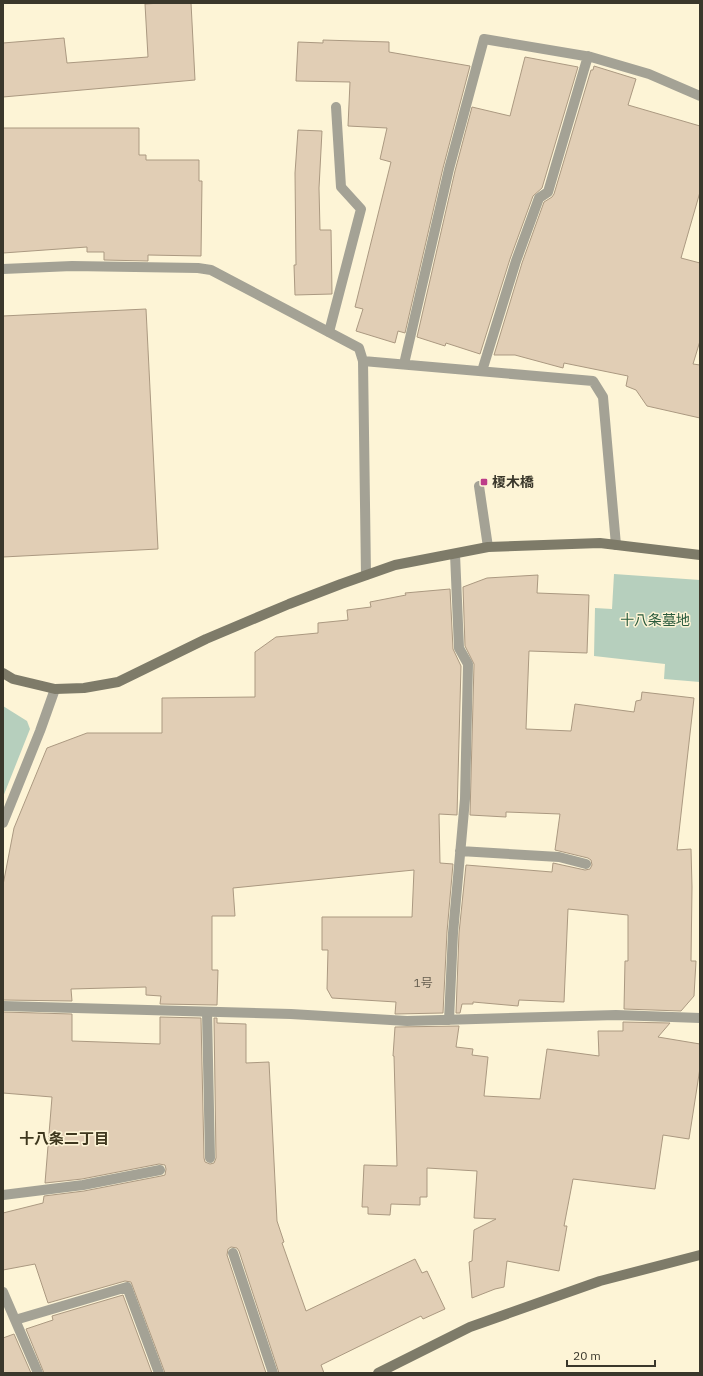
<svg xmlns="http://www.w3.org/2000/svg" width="703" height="1376" font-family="'IBM Plex Sans','Noto Sans JP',sans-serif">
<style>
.green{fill:#b6cfbd}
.building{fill:#e1ceb5;stroke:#ab9981}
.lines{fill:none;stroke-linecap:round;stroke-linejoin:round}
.lane{stroke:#a4a295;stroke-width:10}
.street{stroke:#a4a295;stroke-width:10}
.secondary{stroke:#7e7b69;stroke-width:10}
.poi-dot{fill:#bd3d89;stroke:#fdf4d6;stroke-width:1.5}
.labels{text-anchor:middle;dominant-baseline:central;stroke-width:3;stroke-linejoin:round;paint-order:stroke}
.number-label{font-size:12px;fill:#645d4e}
.poi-label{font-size:14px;font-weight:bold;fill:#3a372b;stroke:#fdf4d6;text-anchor:start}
.park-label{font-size:14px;fill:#295a3c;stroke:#fdf4d6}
.neighbourhood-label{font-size:15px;font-weight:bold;fill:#3e371e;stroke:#fdf4d6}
</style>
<rect width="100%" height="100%" fill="#fdf4d6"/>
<path class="green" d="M614 574 700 580V682L664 679 665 664 594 656 595 608 612 609Z
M3 706 27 721 30 729 3 797Z"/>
<path class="building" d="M161 3H191L195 80 3 97V43L64 38 67 63 148 57 145 4Z
M323 40 389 42V52L470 66 443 168 405 333 398 331 395 343 356 331 363 309 355 307 391 162 380 159 387 128 348 126 350 82 296 81 298 42 323 43Z
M525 57 578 67 542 188 533 196 510 259 480 354 446 343 445 346 417 337 455 171 472 107 510 116Z
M594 66 636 79 628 105 700 126V192L681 258 700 263V341L693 364 700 365V418L647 406 636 390 626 386 628 376 564 363 563 368 515 355H494L522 263 544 202 552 197 554 194 591 70H593Z
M3 128H139V155H146V160H199V181H202L201 256 148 255V261L104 260V252H87V247L3 253Z
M298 130 322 131 319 188 320 230H331L332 294 295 295 294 265H296L295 173Z
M146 309 158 549 3 557V316Z
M538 575 537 593 589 595 587 653 529 651 526 729 571 731 575 704 634 712 636 701 641 700 642 692 694 698 677 850 691 849 692 887 691 961H696L694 996 681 1011 624 1009 625 961H628V915L568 909 564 1002 519 1000 518 1006 473 1002V1004H462L460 1013H456L459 933 466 865 552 872 553 863 585 870 590 869 592 865 591 860 588 858 555 850 560 814 506 812V817L470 815 474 664 465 646 463 587 487 578Z
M450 589 453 649 461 666 457 815 439 814 440 863 453 864 447 932 443 1013 395 1014 396 1002 332 998 327 989 328 950H322V917H412L414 870 233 888 235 916H212V970H218L217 1005 160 1004 161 996 146 995V987L71 989 72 1001 3 1000V885L14 828 47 748 87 733H162V698L255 697V652L276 637 318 633V623L348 620 347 610 371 607 370 602 406 595 405 593Z
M3 1012 72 1014V1041L160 1044V1017L201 1018 204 1158 205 1162 210 1164 214 1163 216 1158 214 1018H217V1023L246 1024V1063L269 1062 277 1221 284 1242 282 1243 306 1311 415 1259 422 1273 427 1271 445 1309 423 1319 421 1316 321 1365 324 1373H279L239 1251 237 1248 231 1247 228 1249 227 1255 266 1373H165L131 1282 125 1281 48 1303 35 1264 3 1270V1213L43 1203 44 1196 84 1191 161 1176 165 1175 166 1169 165 1165 159 1164 82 1179 45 1183 52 1097 3 1093Z
M623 1022 670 1023 658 1037 700 1044V1068L689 1139 663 1135 655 1189 573 1179 564 1226H567L559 1271 507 1261 504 1287 495 1289 472 1298 469 1262 472 1261 474 1230 496 1219 474 1218 477 1171 427 1168V1197H420V1205L391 1204 390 1215 368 1214V1207H362L364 1165 397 1166 394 1056H393L395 1027 459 1026 456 1047 473 1049 472 1055 488 1057 484 1096 540 1099 547 1049 599 1056 598 1031H623Z
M123 1295 152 1373H44L26 1329 53 1320 52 1316Z
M14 1334 31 1373H3V1338Z"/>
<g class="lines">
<path class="lane" d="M329 332 361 209 341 187 336 107
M479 486 488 547
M207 1012 210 1158
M233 1253 273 1373"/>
<path class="street" d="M3 269 72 266 198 268 211 270 359 348 363 361 366 575
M363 361 593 381 603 397 616 545
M404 364 449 169 484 39 591 57 649 74 700 96
M482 371 516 261 539 198 548 192 588 56
M3 823 40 731 55 689
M460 851 559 857 586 864
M3 1006 291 1014 407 1021 616 1015 700 1018
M449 1020 453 933 465 799 468 664 459 648 455 554
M3 1195 83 1185 160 1170
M3 1292 38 1373
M15 1320 127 1287 159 1373"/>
<path class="secondary" d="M3 673 13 679 55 689 84 688 118 682 206 639 289 604 341 584 395 565 488 547 600 543 700 555
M378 1373 470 1327 600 1281 700 1255"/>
</g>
<rect class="poi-dot" x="480" y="478" width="8" height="8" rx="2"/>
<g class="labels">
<g class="number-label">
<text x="423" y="982">1号</text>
</g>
<g class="poi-label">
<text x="492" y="482">榎木橋</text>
</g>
<g class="park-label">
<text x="655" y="620">十八条墓地</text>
</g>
<g class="neighbourhood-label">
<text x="64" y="1138">十八条二丁目</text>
</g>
</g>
<rect width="703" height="1376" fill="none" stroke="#3a372b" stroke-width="8"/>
<path d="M567 1360v6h88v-6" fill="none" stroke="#3a372b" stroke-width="2"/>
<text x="573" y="1360" font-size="12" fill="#3a372b" stroke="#fdf4d6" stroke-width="3" paint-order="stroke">20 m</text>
</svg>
